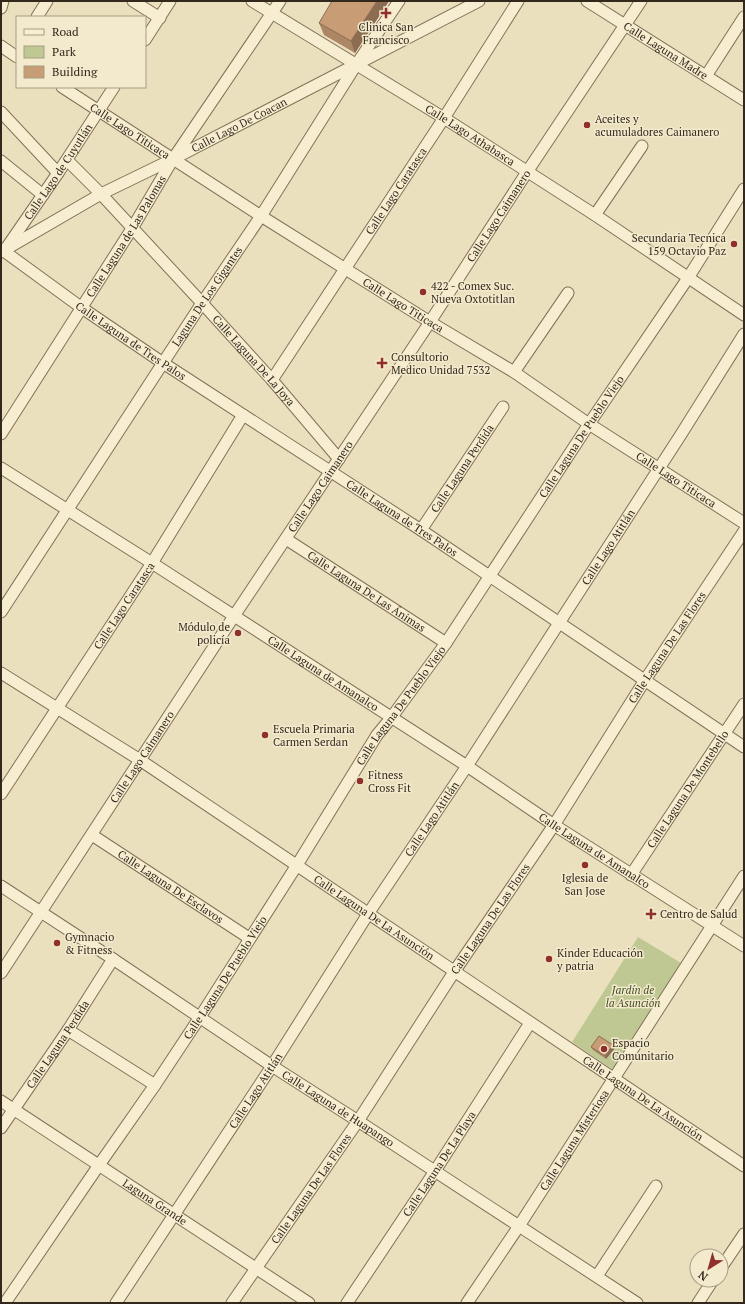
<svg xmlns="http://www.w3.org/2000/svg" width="745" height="1304" font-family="'PT Serif',serif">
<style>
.green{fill:#bfc893}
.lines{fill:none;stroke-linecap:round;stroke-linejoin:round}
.minor-casing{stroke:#827158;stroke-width:13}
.minor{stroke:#f7eed1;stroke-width:11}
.wall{fill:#ac8665}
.shaded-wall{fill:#8c6d52}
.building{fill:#c89c75;stroke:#8c6d52}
.poi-dot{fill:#8f302b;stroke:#f3eacd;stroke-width:1.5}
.labels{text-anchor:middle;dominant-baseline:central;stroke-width:3;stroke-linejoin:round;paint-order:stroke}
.poi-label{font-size:11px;fill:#32281c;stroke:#f3eacd;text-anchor:start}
.street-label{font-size:11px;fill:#32281c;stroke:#f3eacd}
.park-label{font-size:11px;font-style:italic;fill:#414e23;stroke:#f3eacd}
</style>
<rect width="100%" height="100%" fill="#ebe0be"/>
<path class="green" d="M638 937 686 966 637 1042 612 1069 572 1042Z"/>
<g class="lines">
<defs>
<g id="minor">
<path d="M133 1 160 18"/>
<path id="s1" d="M252 1 444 118 595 215 744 315"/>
<path id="s2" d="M587 1 744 100"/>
<path d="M1 8 3 1"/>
<path d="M37 17 47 1"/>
<path d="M145 40 170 1"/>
<path d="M1 46 17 57"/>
<path d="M706 76 744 17"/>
<path id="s3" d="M62 87 261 216 430 322 514 372 589 424 744 523"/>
<path d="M1 112 58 173"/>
<path id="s4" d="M67 160 101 194 202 303 272 380 339 459"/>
<path d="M1 161 43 195"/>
<path d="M595 215 642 146"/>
<path id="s5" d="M7 247 58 173 114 87"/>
<path id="s6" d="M1 249 82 308 163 363 421 530 744 747"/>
<path id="s7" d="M1 252 101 194 173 159 479 1"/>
<path d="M514 372 568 293"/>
<path id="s8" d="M272 380 444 118 518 1"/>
<path id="s9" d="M1 434 133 227 173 159 280 1"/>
<path id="s10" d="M1 468 152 563 467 766 554 825 744 946"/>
<path id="s11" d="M421 530 503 407"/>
<path id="s12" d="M286 539 446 643"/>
<path id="s13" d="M1 612 202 303 261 216 356 65 399 1"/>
<path id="s14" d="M1 673 140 760 744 1166"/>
<path id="s15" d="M1 794 152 563 243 415"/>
<path id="s16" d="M92 835 249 938"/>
<path id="s17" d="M631 875 744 704"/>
<path id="s18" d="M1 886 113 959 272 1066 358 1121 637 1303"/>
<path id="s19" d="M1 973 234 616 430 322 527 172 641 1"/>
<path d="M68 1030 155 1085"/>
<path id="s20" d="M1 1101 309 1303"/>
<path id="s21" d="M1 1128 68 1030 113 959"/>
<path d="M721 1268 744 1234"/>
<path d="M597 1276 656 1186"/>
<path id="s22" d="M5 1303 99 1165 155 1085 200 1017 297 865 377 735 391 718 446 643 589 424 688 278 744 189"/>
<path id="s23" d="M116 1303 272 1066 368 914 467 766 559 623 680 436 744 334"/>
<path id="s24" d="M232 1303 358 1121 454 972 554 825 645 680 744 531"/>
<path id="s25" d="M347 1303 435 1171 530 1023"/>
<path id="s26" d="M467 1303 519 1226 744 876"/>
<path d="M698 1303 713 1280"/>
</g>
</defs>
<use href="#minor" class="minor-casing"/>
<use href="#minor" class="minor"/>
</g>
<path class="wall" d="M389 1 355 53 324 35 319 23Z
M591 1047 615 1048 606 1059 593 1050Z"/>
<path class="shaded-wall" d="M377 1H389L355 53 351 41Z
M613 1045 615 1048 606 1059 605 1056Z"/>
<path class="building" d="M332 1H377L351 41 319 23Z
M599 1036 613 1045 605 1056 591 1047Z"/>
<g class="poi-dot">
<path d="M384 7h4v4h4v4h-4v4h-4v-4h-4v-4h4z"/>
<circle cx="587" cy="125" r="4"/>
<circle cx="734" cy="244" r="4"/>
<circle cx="423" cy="292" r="4"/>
<path d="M380 357h4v4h4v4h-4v4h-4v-4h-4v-4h4z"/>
<circle cx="238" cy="633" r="4"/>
<circle cx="265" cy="735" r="4"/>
<circle cx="360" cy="781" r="4"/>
<circle cx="585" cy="865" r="4"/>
<path d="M649 908h4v4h4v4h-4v4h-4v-4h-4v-4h4z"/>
<circle cx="57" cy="943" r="4"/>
<circle cx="549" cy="959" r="4"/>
<circle cx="604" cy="1049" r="4"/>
</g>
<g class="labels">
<g class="poi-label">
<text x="386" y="27" text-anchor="middle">Clinica San<tspan x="386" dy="13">Francisco</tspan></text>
<text x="595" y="119">Aceites y<tspan x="595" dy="13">acumuladores Caimanero</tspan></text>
<text x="726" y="238" text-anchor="end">Secundaria Tecnica<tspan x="726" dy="13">159 Octavio Paz</tspan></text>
<text x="431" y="286">422 - Comex Suc.<tspan x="431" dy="13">Nueva Oxtotitlan</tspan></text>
<text x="391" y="357">Consultorio<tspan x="391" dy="13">Medico Unidad 7532</tspan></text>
<text x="230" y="627" text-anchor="end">Módulo de<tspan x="230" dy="13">policía</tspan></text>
<text x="273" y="729">Escuela Primaria<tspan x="273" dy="13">Carmen Serdan</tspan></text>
<text x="368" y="775">Fitness<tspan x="368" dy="13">Cross Fit</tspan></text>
<text x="585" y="878" text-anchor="middle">Iglesia de<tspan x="585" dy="13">San Jose</tspan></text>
<text x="660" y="914">Centro de Salud</text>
<text x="65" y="937">Gymnacio<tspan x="65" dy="13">&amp; Fitness</tspan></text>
<text x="557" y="953">Kinder Educación<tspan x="557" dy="13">y patria</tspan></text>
<text x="612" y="1043">Espacio<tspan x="612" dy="13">Comunitario</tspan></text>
</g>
<g class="street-label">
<text stroke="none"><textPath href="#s2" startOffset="93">Calle Laguna Madre</textPath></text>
<text stroke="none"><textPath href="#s7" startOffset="270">Calle Lago De Coacan</textPath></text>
<text stroke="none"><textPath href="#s3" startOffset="81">Calle Lago Titicaca</textPath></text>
<text stroke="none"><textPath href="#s1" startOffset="256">Calle Lago Athabasca</textPath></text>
<text stroke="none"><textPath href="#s5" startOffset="91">Calle Lago de Cuyutlán</textPath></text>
<text stroke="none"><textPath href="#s8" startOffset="226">Calle Lago Caratasca</textPath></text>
<text stroke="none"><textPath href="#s19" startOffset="906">Calle Lago Caimanero</textPath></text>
<text stroke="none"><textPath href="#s9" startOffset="234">Calle Laguna de Las Palomas</textPath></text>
<text stroke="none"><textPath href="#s13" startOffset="377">Laguna De Los Gigantes</textPath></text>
<text stroke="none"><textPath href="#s3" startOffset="405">Calle Lago Titicaca</textPath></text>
<text stroke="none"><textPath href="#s6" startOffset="159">Calle Laguna de Tres Palos</textPath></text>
<text stroke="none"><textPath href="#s4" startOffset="274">Calle Laguna De La Joya</textPath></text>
<text stroke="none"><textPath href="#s22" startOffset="1041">Calle Laguna De Pueblo Viejo</textPath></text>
<text stroke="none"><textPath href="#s11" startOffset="74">Calle Laguna Perdida</textPath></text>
<text stroke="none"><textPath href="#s3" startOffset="729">Calle Lago Titicaca</textPath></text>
<text stroke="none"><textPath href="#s19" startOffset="582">Calle Lago Caimanero</textPath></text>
<text stroke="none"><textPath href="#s6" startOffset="483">Calle Laguna de Tres Palos</textPath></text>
<text stroke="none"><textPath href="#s23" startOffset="902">Calle Lago Atitlán</textPath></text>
<text stroke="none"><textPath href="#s12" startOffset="96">Calle Laguna De Las Ánimas</textPath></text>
<text stroke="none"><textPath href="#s15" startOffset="225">Calle Lago Caratasca</textPath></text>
<text stroke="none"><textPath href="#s24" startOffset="787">Calle Laguna De Las Flores</textPath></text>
<text stroke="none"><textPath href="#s10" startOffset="382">Calle Laguna de Amanalco</textPath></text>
<text stroke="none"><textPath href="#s22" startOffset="717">Calle Laguna De Pueblo Viejo</textPath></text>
<text stroke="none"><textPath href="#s19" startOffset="258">Calle Lago Caimanero</textPath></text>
<text stroke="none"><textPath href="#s17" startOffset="103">Calle Laguna De Montebello</textPath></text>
<text stroke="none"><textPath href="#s23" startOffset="578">Calle Lago Atitlán</textPath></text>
<text stroke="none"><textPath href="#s10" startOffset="706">Calle Laguna de Amanalco</textPath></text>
<text stroke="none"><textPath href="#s16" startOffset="94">Calle Laguna De Esclavos</textPath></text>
<text stroke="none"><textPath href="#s14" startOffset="446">Calle Laguna De La Asunción</textPath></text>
<text stroke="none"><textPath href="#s24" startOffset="463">Calle Laguna De Las Flores</textPath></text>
<text stroke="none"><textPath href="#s22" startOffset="393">Calle Laguna De Pueblo Viejo</textPath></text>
<text stroke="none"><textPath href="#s21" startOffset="101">Calle Laguna Perdida</textPath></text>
<text stroke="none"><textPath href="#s23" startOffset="254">Calle Lago Atitlán</textPath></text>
<text stroke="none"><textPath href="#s14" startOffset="770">Calle Laguna De La Asunción</textPath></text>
<text stroke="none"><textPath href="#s18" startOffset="404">Calle Laguna de Huapango</textPath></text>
<text stroke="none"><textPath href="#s26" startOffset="195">Calle Laguna Misteriosa</textPath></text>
<text stroke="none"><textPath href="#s25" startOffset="167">Calle Laguna De La Playa</textPath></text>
<text stroke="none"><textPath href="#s24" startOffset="139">Calle Laguna De Las Flores</textPath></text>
<text stroke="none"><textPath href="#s20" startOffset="184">Laguna Grande</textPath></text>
</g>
<g class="park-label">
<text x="633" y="990">Jardín de<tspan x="633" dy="13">la Asunción</tspan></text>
</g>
</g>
<rect width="745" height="1304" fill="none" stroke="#32281c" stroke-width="4"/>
<rect x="16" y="16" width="130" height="72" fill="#f3eacd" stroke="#a69c86"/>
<rect x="24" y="29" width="20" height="6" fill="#f7eed1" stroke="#a69c86"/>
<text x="52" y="36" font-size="12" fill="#32281c">Road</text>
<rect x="24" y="46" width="20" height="12" fill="#bfc893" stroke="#a69c86"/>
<text x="52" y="56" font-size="12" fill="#32281c">Park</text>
<rect x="24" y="66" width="20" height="12" fill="#c89c75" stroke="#a69c86"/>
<text x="52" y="76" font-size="12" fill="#32281c">Building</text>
<g transform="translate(709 1268) rotate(217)"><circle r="19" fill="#f3eacd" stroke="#a69c86"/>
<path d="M0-3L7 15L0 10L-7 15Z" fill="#8f302b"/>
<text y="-6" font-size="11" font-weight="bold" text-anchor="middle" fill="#32281c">N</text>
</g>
</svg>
